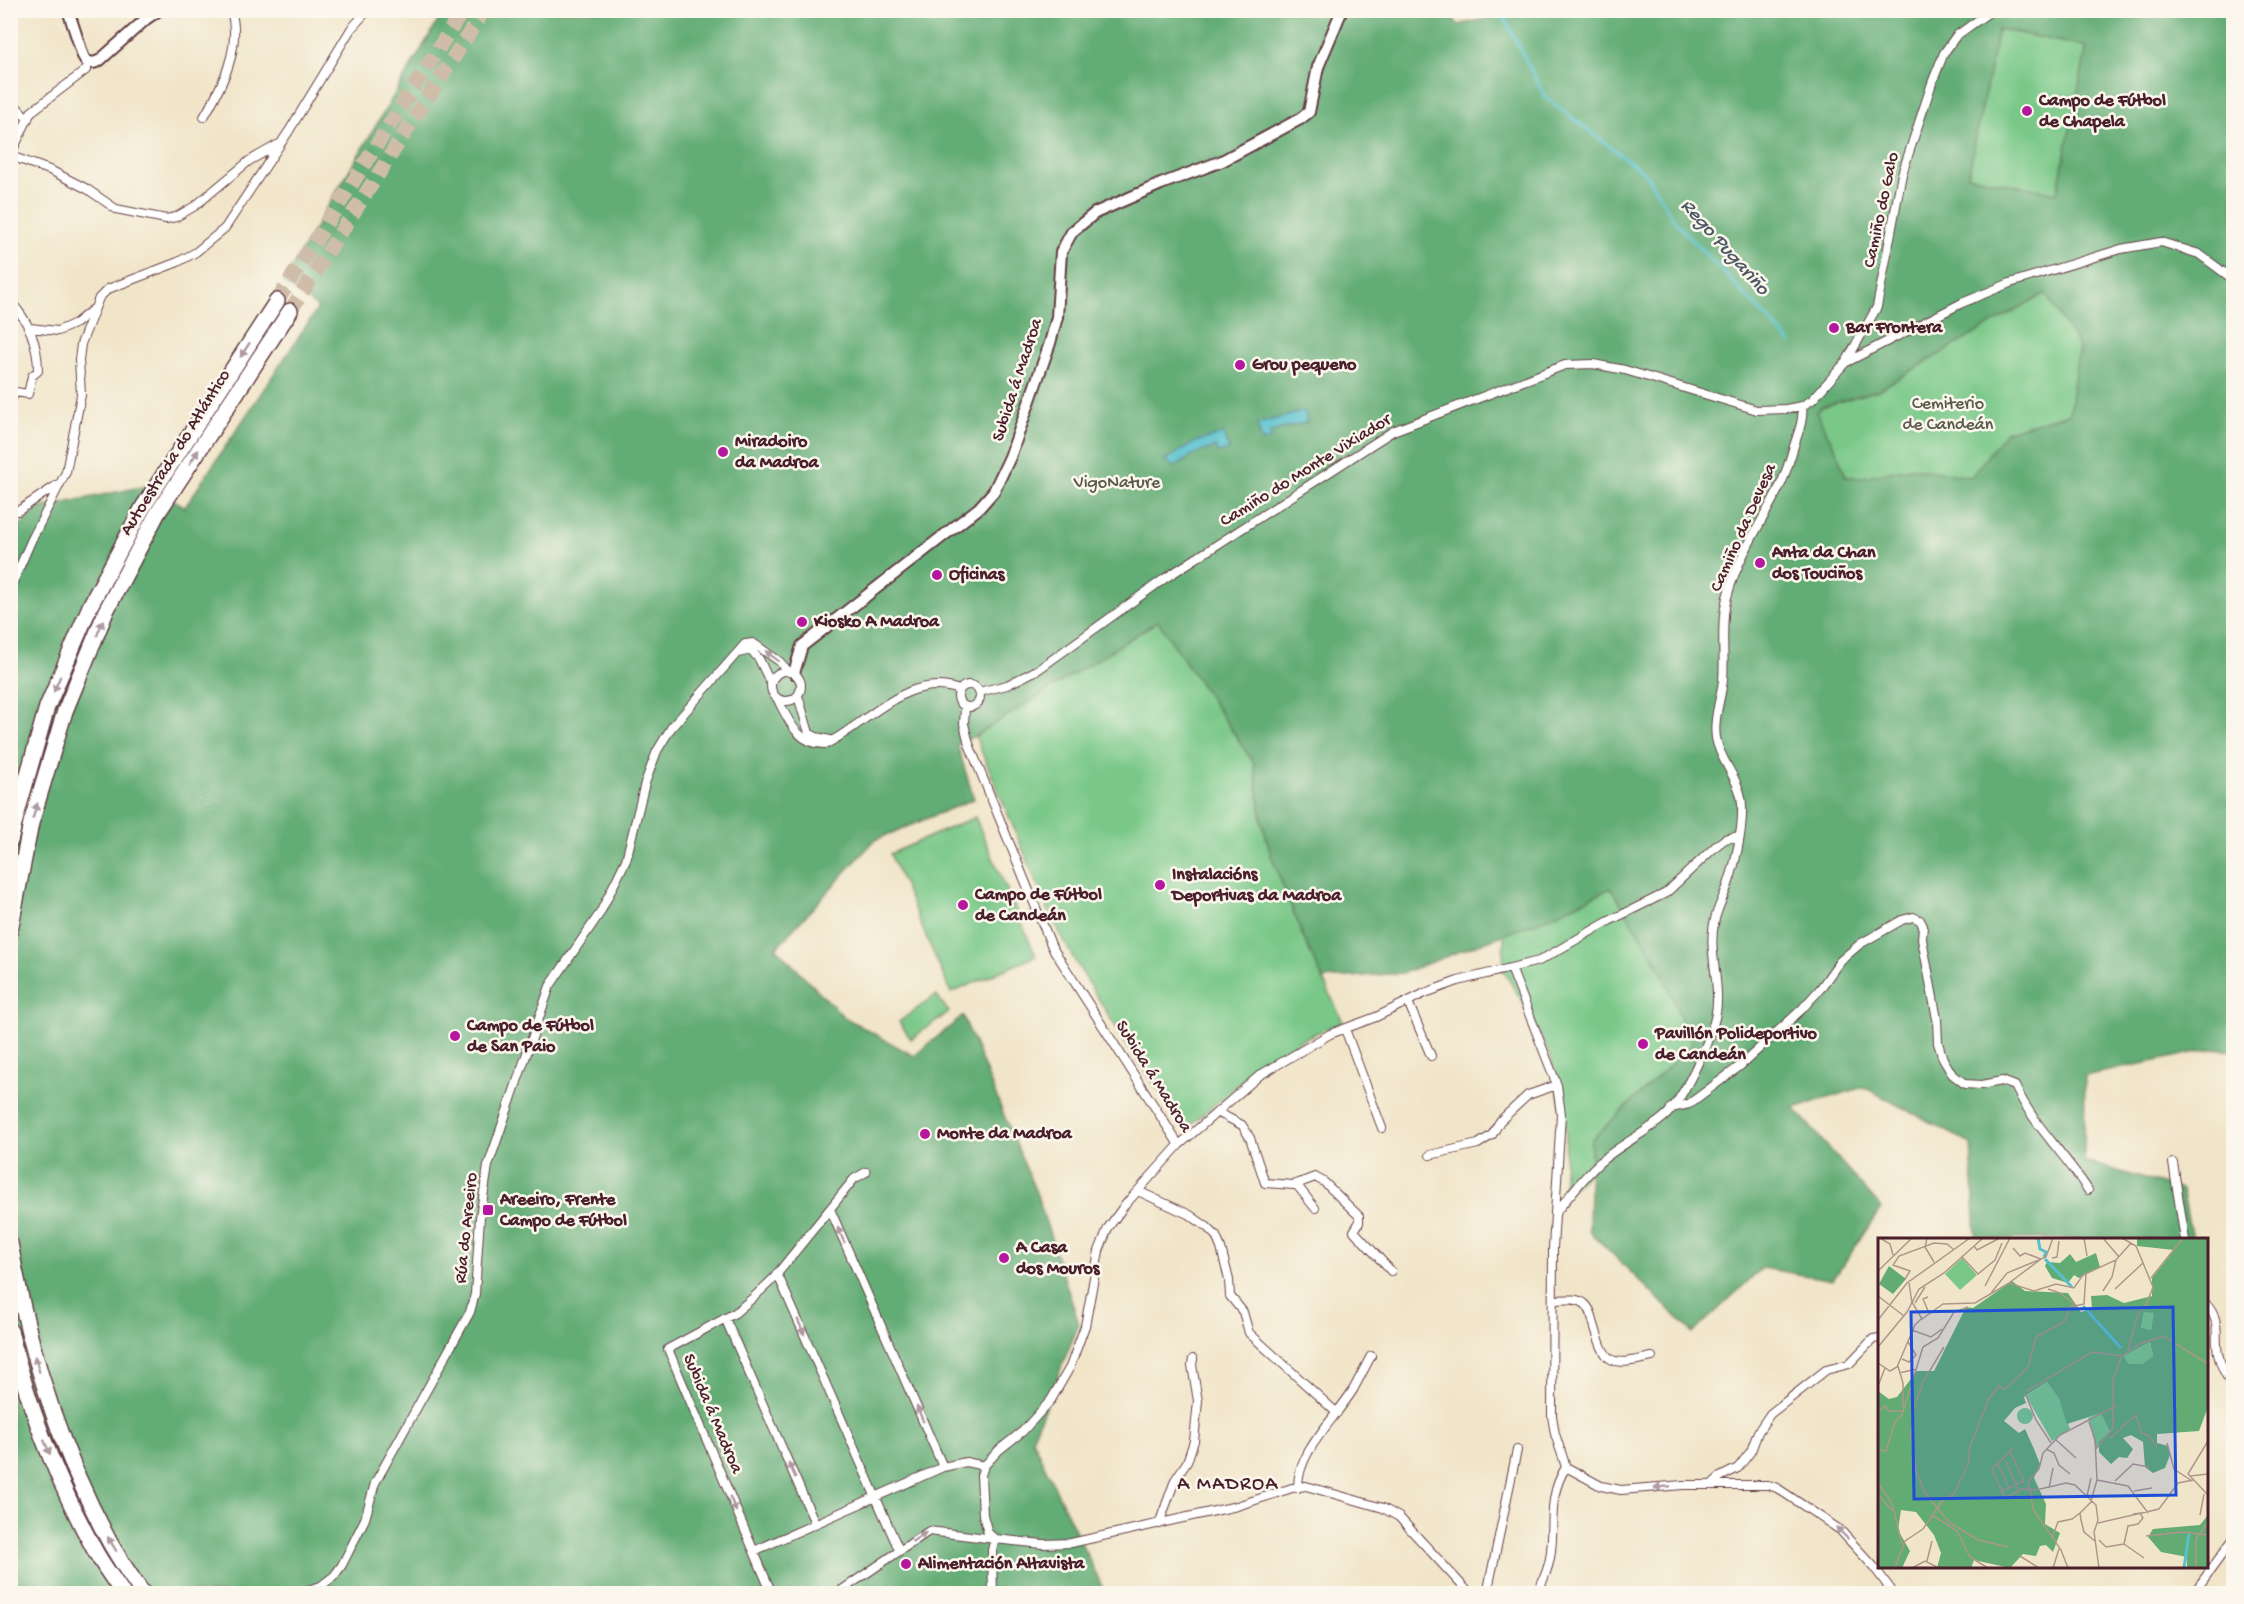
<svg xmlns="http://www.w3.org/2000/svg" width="2244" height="1604" font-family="'Gochi Hand',sans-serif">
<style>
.green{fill:#79c888;stroke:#62745a;stroke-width:1.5}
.forest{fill:#62ac74;stroke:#566650;stroke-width:1.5;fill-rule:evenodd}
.water{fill:#55c1cf;stroke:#50707d;stroke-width:1.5}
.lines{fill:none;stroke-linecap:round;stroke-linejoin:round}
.stream{stroke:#55c1cf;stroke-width:3}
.highway-tunnel{stroke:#d0bda9;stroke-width:15;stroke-dasharray:15 8;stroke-linecap:butt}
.street-casing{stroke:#633d43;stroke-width:10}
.secondary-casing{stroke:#633d43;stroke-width:14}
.highway-casing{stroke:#633d43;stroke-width:18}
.street{stroke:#fff;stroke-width:8}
.secondary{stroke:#fff;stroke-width:10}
.highway{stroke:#fff;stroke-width:15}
.oneway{fill:#ae9aa0}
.poi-dot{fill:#b5179e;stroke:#fbf7ec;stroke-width:2}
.labels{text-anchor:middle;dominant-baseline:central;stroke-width:5;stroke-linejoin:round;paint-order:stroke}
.poi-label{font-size:18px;font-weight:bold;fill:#4a1f2b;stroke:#fbf7ec;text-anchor:start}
.street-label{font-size:18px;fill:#4a1f2b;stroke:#fbf7ec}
.park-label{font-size:18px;fill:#5a5a4c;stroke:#fbf7ec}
.water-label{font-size:20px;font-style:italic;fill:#4e5864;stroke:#fbf7ec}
.neighbourhood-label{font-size:20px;letter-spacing:1.5px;fill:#4a1f2b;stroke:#fbf7ec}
.inset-river{fill:none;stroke:#55c1cf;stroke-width:3}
.inset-road{fill:none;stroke:#ae968a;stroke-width:1.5}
.view{fill:#1d4ed8;fill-opacity:0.15;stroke:#1d4ed8;stroke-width:3}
.inset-edge{fill:none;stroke:#4a1f2b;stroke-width:3}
</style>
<rect width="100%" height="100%" fill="#fbf7ec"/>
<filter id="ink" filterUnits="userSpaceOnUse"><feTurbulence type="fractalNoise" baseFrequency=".0167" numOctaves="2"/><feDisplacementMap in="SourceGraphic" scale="12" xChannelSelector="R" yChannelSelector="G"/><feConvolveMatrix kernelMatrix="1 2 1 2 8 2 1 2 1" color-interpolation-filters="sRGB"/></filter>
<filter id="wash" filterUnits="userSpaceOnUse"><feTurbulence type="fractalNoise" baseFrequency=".008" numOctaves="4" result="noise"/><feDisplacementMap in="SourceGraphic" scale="24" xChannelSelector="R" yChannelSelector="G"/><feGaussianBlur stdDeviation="1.35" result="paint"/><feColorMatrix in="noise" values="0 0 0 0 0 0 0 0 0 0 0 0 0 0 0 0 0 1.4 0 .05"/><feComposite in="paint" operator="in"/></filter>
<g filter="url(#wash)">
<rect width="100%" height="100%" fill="#f1e5c9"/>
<path class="green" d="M1998 29 2087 47 2057 194 1968 176Z
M2045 292 2079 346 2069 414 2007 431 1971 477 1912 468 1862 477H1846L1837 452 1816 412 1821 407 1878 390Z
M1158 621 1254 763 1262 822 1272 858 1304 939 1343 1022C1325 1029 1308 1036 1292 1045 1254 1069 1220 1100 1186 1129L1129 1048 1073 958 1049 912 975 736Z
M975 817 1036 956 951 993 890 854Z
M1611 888 1659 965 1712 1011 1663 1110 1563 1196 1566 1132 1551 1058 1531 1016 1503 970 1504 934Z
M936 995 949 1012 911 1039 899 1022Z"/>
<path class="forest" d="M1448 10 1458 25 1526 10 2233 11V1051L2212 1049 2085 1076 2084 1161 2182 1190 2192 1239H1976L1971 1144 1864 1087 1794 1108 1881 1208 1833 1280 1762 1268 1693 1333 1589 1231 1591 1140 1692 1045 1659 966 1611 888 1547 918 1403 973 1323 979 1304 939 1272 858 1262 822 1254 763 1158 621 975 736 957 744 974 799 875 840 776 948 844 1017 914 1056 963 1016 1037 1195 1079 1324 1032 1439 1105 1593H11L10 533 40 508 150 485 185 507 318 308 283 282 444 11ZM1998 29 2087 47 2057 193 1968 176ZM2045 293 2079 347 2069 414 2007 431 1971 477 1912 468 1862 477H1846L1837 452 1816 412 1821 407 1878 390Z"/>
<path class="water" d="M1305 411 1307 422 1270 432 1271 439 1262 442 1257 424Z
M1224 434 1229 450 1218 453 1216 447 1197 453 1174 467 1165 460 1197 441Z"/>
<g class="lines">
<path class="stream" d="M1500 10 1545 97 1646 174 1676 223 1791 343"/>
</g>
</g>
<g filter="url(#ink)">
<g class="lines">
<path class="highway-tunnel" d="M277 301 463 10
M290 311 484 10"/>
<defs>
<path id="street" d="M10 100 28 119
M204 117C222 86 242 48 231 10
M10 156 31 112 86 70 89 63
M11 156 52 171 87 189 116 209 166 219 176 217 195 206 249 161 277 145
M10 301C29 321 38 344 38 371L32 376 28 394 16 392 10 401
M30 328 58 331 76 323 92 310
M1846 362 1877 307 1902 174 1932 83 1944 53 1956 36 1992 10
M10 511H18L60 483
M10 589 31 541 66 472 81 395 79 360 81 344 99 298 108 289 178 262 196 252 225 228 289 131 351 29 368 10
M738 653 751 650 759 659 771 684
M771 686a15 15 0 1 1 30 0a15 15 0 1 1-30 0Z
M958 696a11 11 0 1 1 22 0a11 11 0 1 1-22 0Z
M979 692 1007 685 1039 669 1164 579 1393 431 1565 365 1593 364 1625 370 1757 410 1786 409 1802 406 1812 400 1845 363 1962 303 2010 283 2121 249 2161 242 2199 254 2234 280
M798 696 809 733 816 737 830 740
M777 698C788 719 797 745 826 744 867 724 908 671 959 690
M965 707 964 724 969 744 1052 947 1179 1145
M1511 968 1557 1085 1561 1114 1553 1248 1552 1416 1555 1434 1566 1467
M1408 1002 1431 1056
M1345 1029 1382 1128
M1671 1108 1689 1104 1740 1066 1802 1009 1820 989 1840 961 1860 944 1902 920 1913 917 1920 920 1923 926 1922 939 1937 1019 1938 1043 1943 1059 1952 1074 1965 1084 1981 1085 2002 1081 2015 1086C2033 1125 2065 1154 2088 1190
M1217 1112 1242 1125 1250 1138 1265 1183 1294 1185 1315 1177 1324 1182 1359 1216V1223L1354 1231 1391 1271
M1430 1155 1478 1144 1492 1135 1500 1121 1528 1095 1557 1085
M2173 1163 2185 1240
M1296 1184 1315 1208
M1138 1191 1190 1215 1207 1227 1216 1236 1221 1248 1229 1280 1230 1296 1243 1312 1249 1333 1337 1413
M830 1209 943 1467
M1556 1212C1569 1197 1582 1179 1597 1165 1617 1146 1643 1135 1664 1117 1683 1101 1707 1046 1714 1022 1724 987 1706 953 1715 919 1718 907 1724 896 1728 885 1736 862 1743 829 1742 805 1741 780 1720 762 1716 738 1713 719 1721 699 1723 680 1725 656 1721 631 1725 607 1731 569 1759 527 1777 492 1785 478 1789 462 1794 446 1798 433 1804 420 1802 406
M777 1273 899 1550
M1553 1300C1562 1300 1577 1297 1585 1304 1590 1308 1592 1315 1593 1321 1606 1364 1607 1367 1652 1357
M2206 1304C2222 1322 2214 1332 2218 1353 2220 1365 2227 1378 2234 1388
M725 1318 815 1523
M1566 1467 1601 1486 1621 1490 1683 1485H1768L1777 1488 1840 1530 1874 1567 1894 1594
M1711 1485 1720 1477 1738 1468 1751 1451 1758 1432 1770 1414 1826 1370 1849 1364 1873 1339 1880 1338
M1298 1488C1297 1452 1335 1419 1353 1390 1359 1379 1365 1367 1371 1356
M1159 1524 1175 1480 1187 1462 1194 1441 1198 1401 1192 1365 1193 1359
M754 1551 943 1467 966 1462 984 1466
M294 1594 321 1586 334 1576 342 1565 365 1519 375 1483 470 1312 475 1294 480 1217 488 1166 550 986 600 913 626 860 645 783 657 751 671 728 745 644 753 643 779 661 789 672
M772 1594 668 1349 735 1313 755 1296 773 1279 854 1179 866 1172
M836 1594 929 1531 995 1539 992 1550 993 1594
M1470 1594 1399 1517 1383 1508 1306 1486 1292 1488 1237 1506 1071 1543 1043 1544 995 1539 988 1533 983 1515 981 1475 984 1466 999 1450 1023 1431 1051 1400 1070 1367 1085 1326 1099 1251 1108 1228 1124 1206 1179 1145 1260 1075 1330 1034 1376 1017 1425 993 1458 981 1539 961 1609 921 1666 893 1716 846 1725 839 1739 836
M1487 1594 1517 1450
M1537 1594C1542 1582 1548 1571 1550 1558 1556 1524 1546 1499 1566 1467
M2193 1594 2234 1538"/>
<path id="secondary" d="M68 10 83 56 86 61 93 63 99 61 146 19 159 10
M794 673 802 646 979 508 994 491 1010 457 1050 343 1057 317 1061 252 1072 232 1095 213 1161 184 1222 161 1300 119 1309 112 1318 67 1342 10"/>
<path id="highway" d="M10 841 15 820 47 707 91 604 143 507 277 301
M10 930 31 823 65 711 107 609 157 514 290 311
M10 1243C28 1347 58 1446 108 1539 118 1558 131 1576 143 1594
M10 1331C28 1406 56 1479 93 1547 101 1563 113 1578 123 1594"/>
</defs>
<use href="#street" class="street-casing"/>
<use href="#secondary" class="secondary-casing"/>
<use href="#highway" class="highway-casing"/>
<use href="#street" class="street"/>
<use href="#secondary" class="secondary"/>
<use href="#highway" class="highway"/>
</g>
<defs><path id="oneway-solid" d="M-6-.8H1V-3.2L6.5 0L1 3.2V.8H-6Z" transform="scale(1.5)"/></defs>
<g class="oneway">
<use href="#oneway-solid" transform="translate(245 350) rotate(123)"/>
<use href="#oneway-solid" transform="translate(194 457) rotate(-57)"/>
<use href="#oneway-solid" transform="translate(100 628) rotate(-68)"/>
<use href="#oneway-solid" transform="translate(772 656) rotate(-142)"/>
<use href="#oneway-solid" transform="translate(57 684) rotate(113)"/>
<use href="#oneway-solid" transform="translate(35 811) rotate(-73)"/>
<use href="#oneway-solid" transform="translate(841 1235) rotate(-114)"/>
<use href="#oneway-solid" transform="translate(801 1327) rotate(66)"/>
<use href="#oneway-solid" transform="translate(37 1364) rotate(-107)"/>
<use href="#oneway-solid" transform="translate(920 1414) rotate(-114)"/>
<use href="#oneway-solid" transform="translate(47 1447) rotate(67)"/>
<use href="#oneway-solid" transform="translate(792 1470) rotate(-114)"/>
<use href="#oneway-solid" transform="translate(1662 1487) rotate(175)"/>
<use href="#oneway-solid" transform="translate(733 1504) rotate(67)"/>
<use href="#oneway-solid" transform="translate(1842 1533) rotate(-135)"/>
<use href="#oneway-solid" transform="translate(919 1537) rotate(-33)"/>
<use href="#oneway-solid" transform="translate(112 1544) rotate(-121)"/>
</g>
</g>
<g class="poi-dot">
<circle cx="2027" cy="111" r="6"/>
<circle cx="1834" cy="328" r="6"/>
<circle cx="1240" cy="365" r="6"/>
<circle cx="723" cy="452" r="6"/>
<circle cx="1760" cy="563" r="6"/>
<circle cx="937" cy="575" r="6"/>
<circle cx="802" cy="622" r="6"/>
<circle cx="1160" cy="885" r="6"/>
<circle cx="963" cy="905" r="6"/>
<circle cx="455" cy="1036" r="6"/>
<circle cx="1643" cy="1044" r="6"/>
<circle cx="925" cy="1134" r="6"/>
<rect x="482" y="1204" width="12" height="12" rx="3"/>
<circle cx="1004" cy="1258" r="6"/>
<circle cx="906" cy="1564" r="6"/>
</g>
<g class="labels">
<g class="poi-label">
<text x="2039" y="101">Campo de Fútbol<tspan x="2039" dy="21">de Chapela</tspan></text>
<text x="1846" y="328">Bar Frontera</text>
<text x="1252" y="365">Grou pequeno</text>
<text x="735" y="442">Miradoiro<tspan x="735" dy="21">da Madroa</tspan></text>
<text x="1772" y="553">Anta da Chan<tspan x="1772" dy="21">dos Touciños</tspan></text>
<text x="949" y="575">Oficinas</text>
<text x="814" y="622">Kiosko A Madroa</text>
<text x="1172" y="875">Instalacións<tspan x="1172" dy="21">Deportivas da Madroa</tspan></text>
<text x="975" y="895">Campo de Fútbol<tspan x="975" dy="21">de Candeán</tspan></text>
<text x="467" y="1026">Campo de Fútbol<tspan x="467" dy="21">de San Paio</tspan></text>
<text x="1655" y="1034">Pavillón Polideportivo<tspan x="1655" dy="21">de Candeán</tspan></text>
<text x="937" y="1134">Monte da Madroa</text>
<text x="500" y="1200">Areeiro, Frente<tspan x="500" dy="21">Campo de Fútbol</tspan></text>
<text x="1016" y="1248">A Casa<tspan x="1016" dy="21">dos Mouros</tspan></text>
<text x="918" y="1564">Alimentación Altavista</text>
</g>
<g class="street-label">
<text transform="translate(1882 210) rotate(-78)">Camiño do Galo</text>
<text transform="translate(1018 380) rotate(-72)">Subida á Madroa</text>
<text transform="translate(176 453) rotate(-58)">Autoestrada do Atlántico</text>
<text transform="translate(1306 471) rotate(-32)">Camiño do Monte Vixiador</text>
<text transform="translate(1744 528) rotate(-66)">Camiño da Devesa</text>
<text transform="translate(1153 1077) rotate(58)">Subida á Madroa</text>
<text transform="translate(467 1228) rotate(-84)">Rúa do Areeiro</text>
<text transform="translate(712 1414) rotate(67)">Subida á Madroa</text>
</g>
<g class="park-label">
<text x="1948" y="404">Cemiterio<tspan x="1948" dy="21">de Candeán</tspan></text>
<text x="1117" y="483">VigoNature</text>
</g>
<g class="water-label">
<text transform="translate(1724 248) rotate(48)">Rego Pugariño</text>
</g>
<g class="neighbourhood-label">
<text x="1228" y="1485">A MADROA</text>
</g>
</g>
<g transform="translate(1878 1238)">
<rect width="330" height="330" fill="#f1e5c9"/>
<path d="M84 20 99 37 82 52 67 36ZM266 73 277 75 273 92 263 91ZM272 104 275 118 264 126H249L246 118ZM169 144 181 161 192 191 174 203 148 158ZM139 178a8 8 0 1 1 16 0a8 8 0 1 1-16 0ZM223 174 235 189 218 210 210 180Z" fill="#79c888"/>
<path d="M259 0H330V169L321 193 279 196V205L290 208 292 217 287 230 275 235 267 229 265 204 253 197 245 200 255 211 249 220 241 219 233 226 221 214V204L232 193 223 175 189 186 181 161 169 144 146 159 148 165 137 170 126 183 141 195 147 191 156 211 162 226 156 240 168 266 167 286 182 295 175 314 168 307 162 308 158 318 145 316 132 330 96 322 93 330H59L63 315 56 297 38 274 23 272 20 292 32 313 24 330H0V153L11 161 19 159 39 133H56L88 69 95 70 134 43 147 53 190 55 203 74 214 71 213 58 229 57 246 65 274 58V40L296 12 259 8ZM266 74 276 75 273 92 263 90ZM272 104 275 118 264 126H250L246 118ZM218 15 222 29 201 40 196 37 190 45 174 40 167 28 169 24 182 25 192 16 198 24ZM11 28 28 41 15 56 1 46ZM330 277V330H309V319L283 314 270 299 275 291 322 287Z" fill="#62ac74" fill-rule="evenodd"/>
<path class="inset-river" d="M160 0 162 11 168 14 166 19M167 21 194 49M205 68 243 110M306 330 311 296"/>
<path class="inset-road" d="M2 0 12 6 15 17M49 0 47 9 56 24M206 0 209 18M225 0 241 19M244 0 258 8 275 49 268 67 260 76 250 111M96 8 99 12 120 1M135 10 142 18 147 15 163 21M84 19 100 36 117 22 124 5M174 20 179 19 181 3M0 33 34 0M273 40 305 0M27 41 32 33 15 27 21 18 56 5 69 6 75 11M31 45 34 65M131 45 163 21M107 48 132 0M170 51 182 55 199 68M237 51 265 25M225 53 234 39 238 22M113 55 129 35 168 19 175 0M0 58 26 78M50 59 45 61 51 75M34 64 44 81 65 66 97 65 131 45 156 53 178 46 196 50 205 37 238 22 253 5M37 65 47 49M0 82 29 45 92 0M34 92 53 99 64 91M0 109 29 74 41 51 66 35 105 0M66 109 45 144 36 170 33 196 38 233 47 255 71 284 100 302 130 309M24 121 31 124 38 117 30 104M0 125 12 133 19 129 37 87 43 81M20 128 25 145V170M21 135 39 131M0 148 7 130M127 151 150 129 158 99 186 84 192 69 206 66 208 36M149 153 214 114 244 118 263 105 286 98 330 126M147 155 158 182 173 205M0 174 7 168 11 173H24M24 177 45 109 60 100 76 74 90 69M211 184 217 201 219 242 213 263M232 200 258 177 263 195 270 197 279 209M177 201 198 220M330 203 310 236 330 257M289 205 296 231 314 243M136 209 114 231 127 260 144 251 152 252 155 271 183 312 190 330M168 211 176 215 181 227 192 236M0 212 8 213 17 184 24 177M217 212 235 190V141L244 118M132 213 146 243M127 222 141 253M120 226 131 250M312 238 330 236M219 242 250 248 270 275M237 243 255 226 271 229M0 245 14 265 24 306M171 250 175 230M124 253 146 243M256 253 274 250M0 257 15 273M209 258 213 240M214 263 202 275 203 282 206 294 217 303M54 277 79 293 92 319 110 330M322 277 326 256M220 285 281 271 300 245 315 242M268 298 305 294 330 297M174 300 180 284 194 281 202 275M221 302 228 309 246 306 250 288 260 286 265 280 262 275 255 276M246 306 266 320M142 318 161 330M49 323 54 303M17 330 27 303 45 291 64 263 76 256 90 226 92 209 111 160 121 148 126 151M34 330 47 323 61 330M175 330 181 311M221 330 216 294 220 282 218 267 197 247 188 245 158 252 151 251 150 244 161 231 165 215 182 197 238 168M318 330V301L330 284"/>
<path class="view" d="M295 69 298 257 36 261 33 74Z"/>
<rect width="330" height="330" class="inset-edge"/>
</g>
<rect width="2244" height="1604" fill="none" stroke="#fbf7ec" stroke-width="36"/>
</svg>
